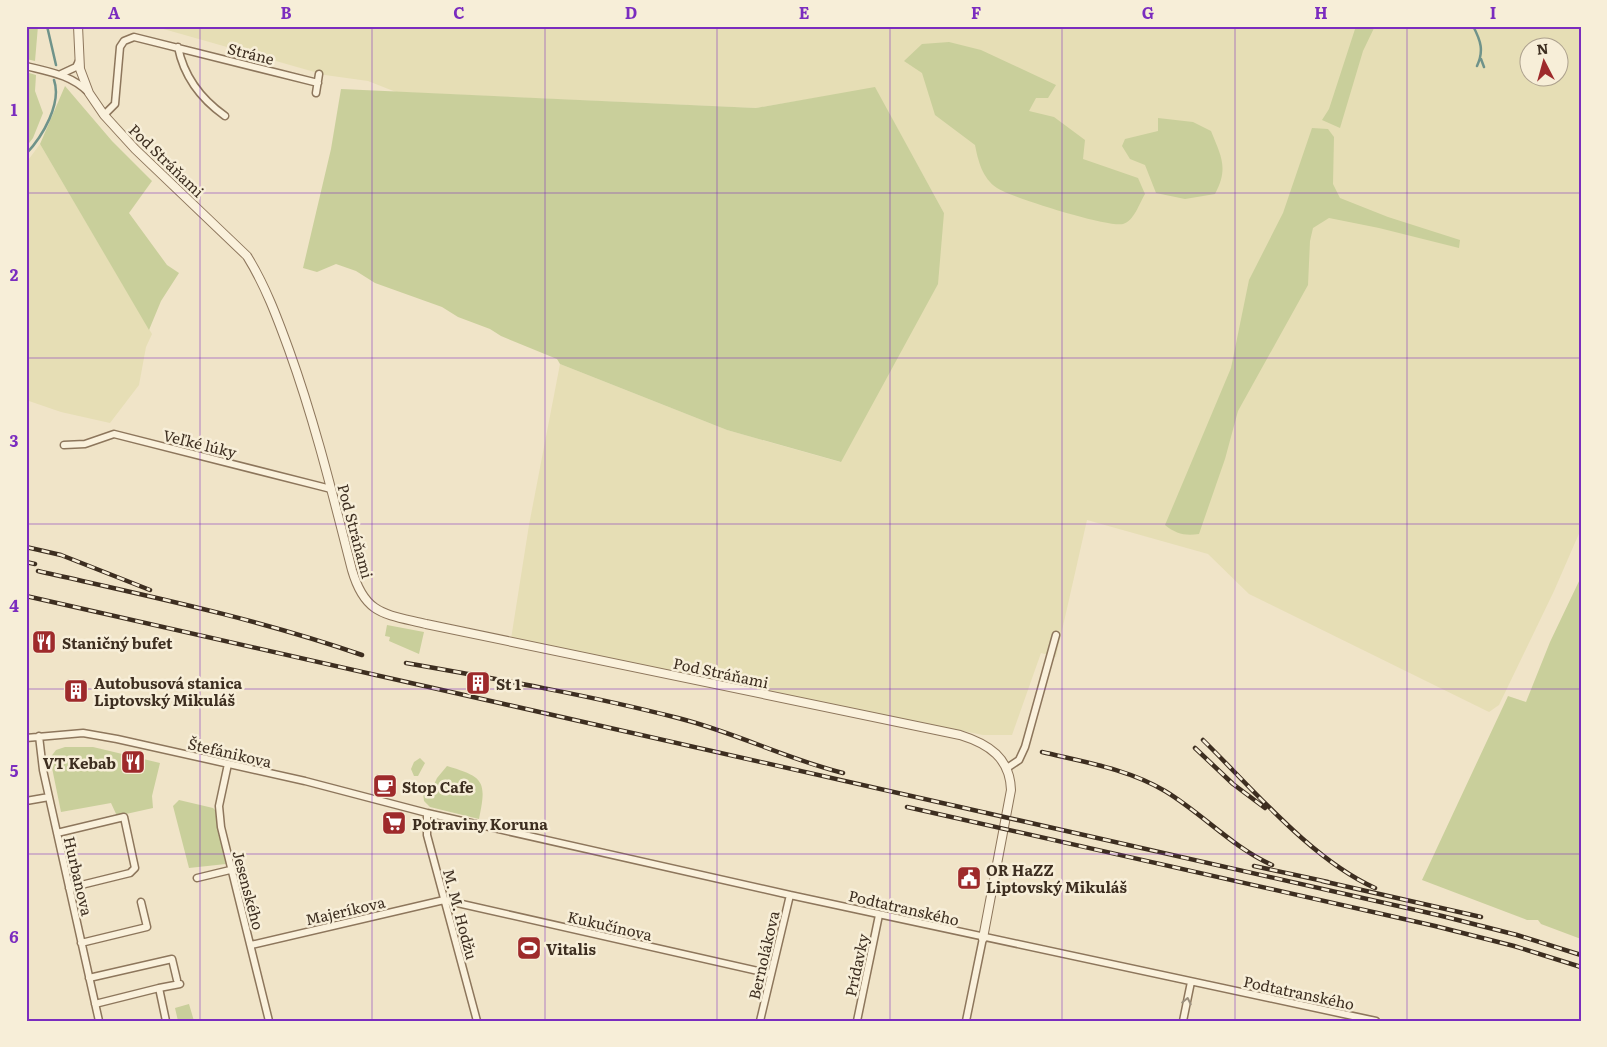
<svg xmlns="http://www.w3.org/2000/svg" width="1607" height="1047" font-family="Literata,serif">
<style>
.farmland{fill:#e6deb5;fill-rule:evenodd}
.green{fill:#c9cf9b}
.lines{fill:none;stroke-linecap:round;stroke-linejoin:round}
.stream{stroke:#6f938a;stroke-width:2.5}
.minor-casing{stroke:#8d765c;stroke-width:9}
.tertiary-casing{stroke:#8d765c;stroke-width:10}
.minor{stroke:#faf1dc;stroke-width:6}
.tertiary{stroke:#faf1dc;stroke-width:8}
.rail-casing{stroke:#3d2e20;stroke-width:4.5}
.rail{stroke:#f7eed8;stroke-width:2.5;stroke-dasharray:8;stroke-linecap:butt}
.oneway{stroke:#9c907e}
.grid{fill:none;stroke:#7b2cbf;stroke-width:1;stroke-opacity:0.55}
.labels{text-anchor:middle;dominant-baseline:central;stroke-width:5;stroke-linejoin:round;paint-order:stroke}
.street-label{font-size:15px;fill:#3d2e20;stroke:#f7eed8}
.poi-label{font-size:15px;font-weight:bold;fill:#3d2e20;stroke:#f7eed8;text-anchor:start}
.neatline{fill:none;stroke:#7b2cbf;stroke-width:2}
.grid-label{font-size:16px;text-anchor:middle;font-weight:bold;fill:#7b2cbf}
</style>
<rect width="100%" height="100%" fill="#f0e4c8"/>
<path class="farmland" d="M153 26H1581V529L1554 591 1499 705 1489 712 1249 594 1208 554 1087 520 1056 657 1041 653 1012 735H983L511 639 529 525 560 364 727 430 840 462 944 213 875 88 756 108 396 92 368 81 325 75ZM1530 48H1560V78H1530Z
M40 144 152 334 146 347 139 385 110 423 61 412 26 400V163Z"/>
<path class="green" d="M26 26H38L35 61 26 59Z
M1356 26H1375L1363 51 1340 128 1322 120 1329 109Z
M949 42 981 50 1056 85 1048 98H1036L1029 111 1054 117 1085 140 1083 159 1138 178 1145 194C1139 204 1134 221 1123 224 1110 228 1010 197 997 188 982 178 978 160 975 145L935 115 922 73 904 61 922 44Z
M26 72 36 75 35 91 43 113 33 138 26 147Z
M65 86 112 141 152 181 129 213 167 265 179 273 161 301 149 330 40 144Z
M875 87 944 213 938 284 841 462 727 430 560 364 557 359 501 336 490 329 458 317 442 307 375 283 356 271 336 264 317 272 303 268 331 149 341 89 756 108Z
M1158 118 1193 122 1211 131C1221 156 1229 168 1215 194L1185 199 1156 193 1145 165 1130 159 1122 146 1125 139 1158 131Z
M1312 128 1328 129 1334 137 1333 184 1340 198 1388 217 1460 240 1459 248 1379 228 1329 218 1313 228 1310 241 1308 285 1238 411 1225 459 1199 534C1185 536 1176 534 1165 525L1231 368 1249 280 1283 213Z
M1581 577V939L1541 924 1538 920H1527L1422 880 1508 696 1526 702 1550 642Z
M387 625 424 632 419 654 389 641 390 637 385 636Z
M65 747H93L160 763 152 796 153 808 117 816 111 803 61 812 50 758 56 750Z
M420 758 425 763 418 776H414L411 769 414 762Z
M447 766C484 777 487 781 479 819L430 807 424 801 423 793 429 795 437 778Z
M179 800 213 808 216 811 226 864 189 868 173 806Z
M189 1004 194 1021H178L175 1008Z"/>
<g class="lines">
<path class="stream" d="M47 26 56 65
M1473 26C1481 41 1484 51 1477 66
M1481 59 1484 67
M26 154C43 136 62 103 54 80"/>
<defs>
<path id="minor" d="M178 47C184 77 201 99 225 116
M26 66C50 72 71 75 88 92
M61 74 76 67 79 61
M316 93 319 74
M104 115 115 104 120 47 124 41 134 37 318 83
M64 445 85 444 114 434 331 489
M39 736 43 770 99 1021
M26 738 83 733 117 739 305 781 427 813 790 895 1376 1021
M228 764 219 806 221 827 269 1021
M1007 768 1019 760 1025 747 1056 635
M26 801 49 797
M427 813V835L477 1021
M57 833 124 817 135 868 130 873 69 888
M197 878 230 870
M81 943 147 927 141 902
M251 945 444 900 771 974
M89 978 172 959 177 980
M95 1004 159 988
M166 1021 159 988 180 984
M760 1021 790 895
M857 1021 879 915
M966 1021 983 938
M1183 1021 1191 982"/>
<path id="tertiary" d="M78 26 80 69 89 93 104 115 135 149 247 256C265 285 277 317 289 350 315 422 333 496 352 570 365 615 385 614 426 624L960 735C989 744 1010 758 1011 790L983 938"/>
</defs>
<use href="#minor" class="minor-casing"/>
<use href="#tertiary" class="tertiary-casing"/>
<use href="#minor" class="minor"/>
<use href="#tertiary" class="tertiary"/>
<defs>
<path id="rail" d="M26 547 61 555 150 590
M26 562 35 564
M38 571C148 596 255 618 362 655
M26 596 1438 915 1517 935 1581 955
M406 663C497 679 588 695 678 718 734 732 787 759 843 773
M1203 740C1253 789 1311 859 1375 888
M1195 748 1233 784 1265 808
M1042 752C1084 762 1128 769 1165 791 1203 814 1232 847 1272 865
M907 807 1435 926 1514 946 1581 967
M1254 866 1328 882
M1322 881 1481 917"/>
</defs>
<use href="#rail" class="rail-casing"/>
<use href="#rail" class="rail"/>
</g>
<defs><path id="oneway-chevron" d="M-2-3.5L2.5 0L-2 3.5" fill="none" stroke-width="1.6" stroke-linecap="round" stroke-linejoin="round" transform="scale(1.25)"/></defs>
<use class="oneway" href="#oneway-chevron" transform="translate(1187 1001) rotate(-78)"/>
<path class="grid" d="M200 26V1021M372 26V1021M545 26V1021M717 26V1021M890 26V1021M1062 26V1021M1235 26V1021M1407 26V1021M26 193H1581M26 358H1581M26 524H1581M26 689H1581M26 854H1581"/>
<defs>
<symbol id="restaurant-square" viewBox="-11 -11 22 22"><rect x="-9" y="-9" width="18" height="18" rx="4" fill="#9e2a2b" stroke="#f7eed8"/><path d="M-5-6h1v4h1v-4h1v4h1v-4h1v5L-1.5 .5V6h-2V.5L-5-1ZM5-6V6H3V1.5H1.5Q1.5-4 5-6Z" fill="#fff"/></symbol>
<symbol id="building-square" viewBox="-11 -11 22 22"><rect x="-9" y="-9" width="18" height="18" rx="4" fill="#9e2a2b" stroke="#f7eed8"/><path d="M-4-6H4V6H1V3H-1V6H-4ZM-2.5-4.3h1.7v1.8h-1.7ZM.8-4.3h1.7v1.8H.8ZM-2.5-1h1.7V.8h-1.7ZM.8-1h1.7V.8H.8Z" fill="#fff"/></symbol>
<symbol id="cafe-square" viewBox="-11 -11 22 22"><rect x="-9" y="-9" width="18" height="18" rx="4" fill="#9e2a2b" stroke="#f7eed8"/><path d="M-5.5-4.5H6V0H3Q3 3.5 0 3.5H-2.5Q-5.5 3.5-5.5 0ZM3-3.2v2h1.7v-2ZM-6 4.5H4V6H-6Z" fill="#fff"/></symbol>
<symbol id="supermarket-square" viewBox="-11 -11 22 22"><rect x="-9" y="-9" width="18" height="18" rx="4" fill="#9e2a2b" stroke="#f7eed8"/><path d="M-6-5.5h2.5l.6 2H6L4.5 2H-2.5L-4.4-4H-6ZM-1.5 3.2a1.3 1.3 0 1 0 .1 0ZM3 3.2a1.3 1.3 0 1 0 .1 0Z" fill="#fff"/></symbol>
<symbol id="civic-square" viewBox="-11 -11 22 22"><rect x="-9" y="-9" width="18" height="18" rx="4" fill="#9e2a2b" stroke="#f7eed8"/><path d="M-.6-6.5H3V-4.5H.6V-3L4-1V1h2V6H-6V1h2V-1L-.6-3ZM-1.2 2.5V6h2.4V2.5Z" fill="#fff"/></symbol>
<symbol id="stadium-square" viewBox="-11 -11 22 22"><rect x="-9" y="-9" width="18" height="18" rx="4" fill="#9e2a2b" stroke="#f7eed8"/><path d="M0-5a6.5 5 0 1 0 0 10a6.5 5 0 1 0 0-10ZM-3.5-1.8h7v3.6h-7Z" fill="#fff"/></symbol>
</defs>
<g fill-rule="evenodd">
<use href="#restaurant-square" x="30" y="628" width="28" height="28"/>
<use href="#building-square" x="464" y="669" width="28" height="28"/>
<use href="#building-square" x="62" y="677" width="28" height="28"/>
<use href="#restaurant-square" x="119" y="748" width="28" height="28"/>
<use href="#cafe-square" x="371" y="772" width="28" height="28"/>
<use href="#supermarket-square" x="380" y="809" width="28" height="28"/>
<use href="#civic-square" x="955" y="864" width="28" height="28"/>
<use href="#stadium-square" x="515" y="934" width="28" height="28"/>
</g>
<g class="labels">
<g class="street-label">
<text transform="translate(251 53) rotate(14)">Stráne</text>
<text transform="translate(167 160) rotate(44)">Pod Stráňami</text>
<text transform="translate(200 443) rotate(14)">Veľké lúky</text>
<text transform="translate(356 531) rotate(75)">Pod Stráňami</text>
<text transform="translate(721 672) rotate(12)">Pod Stráňami</text>
<text transform="translate(230 752) rotate(13)">Štefánikova</text>
<text transform="translate(79 876) rotate(77)">Hurbanova</text>
<text transform="translate(249 890) rotate(75)">Jesenského</text>
<text transform="translate(904 907) rotate(13)">Podtatranského</text>
<text transform="translate(345 910) rotate(-13)">Majeríkova</text>
<text transform="translate(461 914) rotate(75)">M. M. Hodžu</text>
<text transform="translate(610 925) rotate(13)">Kukučínova</text>
<text transform="translate(763 955) rotate(-77)">Bernolákova</text>
<text transform="translate(856 965) rotate(-78)">Prídavky</text>
<text transform="translate(1299 992) rotate(12)">Podtatranského</text>
</g>
<g class="poi-label">
<text x="62" y="642">Staničný bufet</text>
<text x="94" y="682">Autobusová stanica<tspan x="94" dy="17">Liptovský Mikuláš</tspan></text>
<text x="496" y="683">St 1</text>
<text x="116" y="762" text-anchor="end">VT Kebab</text>
<text x="402" y="786">Stop Cafe</text>
<text x="412" y="823">Potraviny Koruna</text>
<text x="986" y="869">OR HaZZ<tspan x="986" dy="17">Liptovský Mikuláš</tspan></text>
<text x="546" y="948">Vitalis</text>
</g>
</g>
<rect width="1607" height="1047" fill="none" stroke="#f7eed8" stroke-width="55"/>
<g transform="translate(1544 62) rotate(354)"><circle r="24" fill="#f7eed8" stroke="#ada18e"/>
<path d="M0-4L9 19L0 12L-9 19Z" fill="#9e2a2b"/>
<text y="-8" font-size="14" font-weight="bold" text-anchor="middle" fill="#3d2e20">N</text>
</g>
<rect x="28" y="28" width="1552" height="992" class="neatline"/>
<g class="grid-label">
<text x="114" y="19">A</text>
<text x="286" y="19">B</text>
<text x="459" y="19">C</text>
<text x="631" y="19">D</text>
<text x="804" y="19">E</text>
<text x="976" y="19">F</text>
<text x="1148" y="19">G</text>
<text x="1321" y="19">H</text>
<text x="1493" y="19">I</text>
<text x="14" y="116">1</text>
<text x="14" y="281">2</text>
<text x="14" y="447">3</text>
<text x="14" y="612">4</text>
<text x="14" y="777">5</text>
<text x="14" y="943">6</text>
</g>
</svg>
